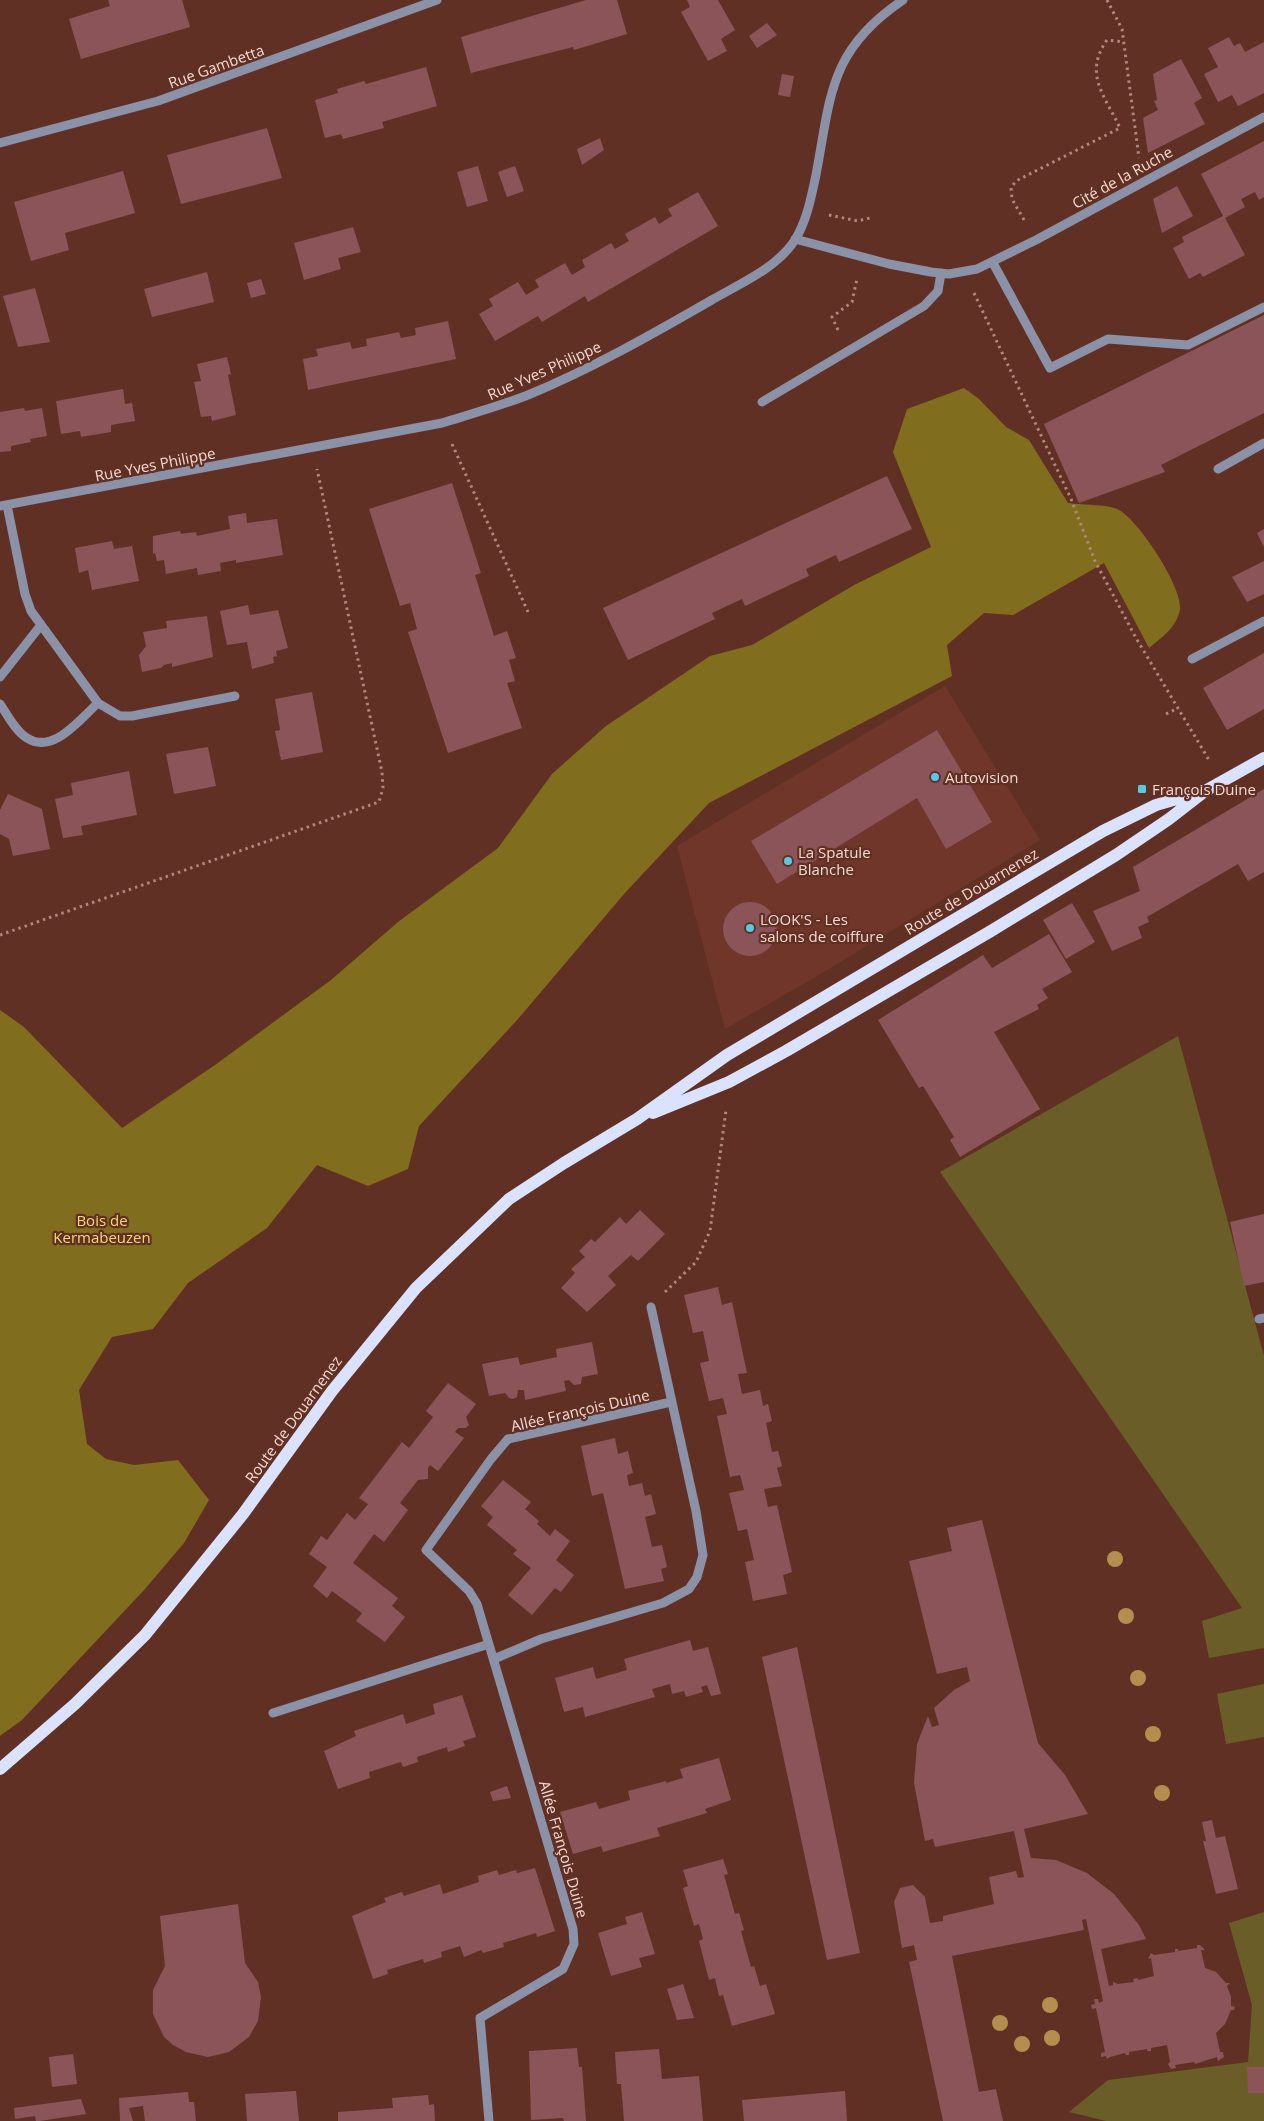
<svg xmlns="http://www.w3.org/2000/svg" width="1264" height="2121" font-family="'Open Sans',sans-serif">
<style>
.built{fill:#6f3629}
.green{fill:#6b5d27}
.forest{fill:#816d1e}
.building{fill:#8b5459}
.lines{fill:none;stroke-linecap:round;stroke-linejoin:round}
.path{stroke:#af877d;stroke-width:3;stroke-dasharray:2.5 4;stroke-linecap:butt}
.minor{stroke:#8b91a7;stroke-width:9}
.major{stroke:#dbe2fd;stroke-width:12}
.tree{fill:#b38e4e}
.poi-dot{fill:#57c9e2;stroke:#613024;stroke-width:2}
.labels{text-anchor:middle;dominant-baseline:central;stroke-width:4.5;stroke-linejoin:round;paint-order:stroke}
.street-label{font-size:15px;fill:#f8d8d0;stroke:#613024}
.poi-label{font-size:15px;fill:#f8d8d0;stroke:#613024;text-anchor:start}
.park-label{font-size:15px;fill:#f6da71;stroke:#613024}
</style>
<rect width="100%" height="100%" fill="#613024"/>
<path class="built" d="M945 686 1040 840 824 972 725 1029 677 846Z"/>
<path class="green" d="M1178 1036 1264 1356V1648L1209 1658 1202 1621 1242 1608 940 1172Z
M1264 1684V1737L1226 1744 1217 1694Z
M1264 1912V2121H1106L1069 2112 1108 2080 1248 2062 1252 2005 1229 1923Z"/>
<path class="forest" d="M964 388 979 399 1006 427 1029 440 1068 503C1080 505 1106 504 1117 509 1137 517 1184 589 1180 610 1176 628 1162 637 1149 648L1104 563 1013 615 984 613 947 645 952 676 709 803 624 894 518 1019 419 1126 408 1169 368 1186 317 1165 267 1228 188 1283 153 1329 112 1337 79 1390 87 1444 106 1459 134 1465 178 1460 209 1500 184 1543 145 1589 22 1720 0 1736V1010L24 1027 122 1128 215 1065 331 980 398 922 498 848 552 774 606 726 710 656 752 645 856 584 931 547 893 452 907 409Z"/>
<path class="building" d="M108 0H182L190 27 81 59 69 19 110 6Z
M586 0H617L627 34 574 50 573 47 471 73 461 37Z
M687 0H718L735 30 721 39 727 51 708 61 681 12 690 7Z
M767 23 777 35 757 48 749 36Z
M1229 37 1234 46 1240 43 1245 52 1264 42V93L1238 106 1232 95 1218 102 1204 74 1218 67 1208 48Z
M1181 59 1202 98 1194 103 1205 124 1148 153 1143 118 1158 110 1154 101 1157 100 1153 74Z
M426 67 437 106 382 122 384 128 343 139 341 134 325 138 315 100 338 93 337 89 364 81 366 84Z
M782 74 794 76 790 97 778 95Z
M267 128 282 178 181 204 167 155Z
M600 138 604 150 582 165 577 149Z
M1264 141V197L1259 200 1255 192 1241 199 1245 207 1225 218 1245 255 1203 277 1200 273 1189 279 1173 248 1184 242 1182 237 1223 216 1201 174Z
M478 166 488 201 467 207 457 172Z
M515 166 524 191 507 197 498 172Z
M123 171 135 213 65 233 69 250 31 261 14 202Z
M1177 186 1193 216 1162 233 1153 199Z
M698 192 718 226 588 302 585 296 542 322 538 316 495 341 479 314 493 306 489 299 518 282 526 295 539 287 535 280 565 263 572 275 585 267 582 260 611 243 615 249 629 241 625 234 655 217 659 224 672 216 668 209Z
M353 227 361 252 338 258 341 269 304 280 294 243Z
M207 272 214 302 152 317 144 289Z
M261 279 266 294 251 298 247 283Z
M35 288 50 342 18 347 3 296Z
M1264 315V413L1161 465 1165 472 1079 503 1044 424Z
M448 321 456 359 308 390 303 359 318 356 316 349 350 342 352 349 367 346 366 339 399 332 401 338 416 335 415 328Z
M227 357 231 374 228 375 236 415 212 421 211 416 201 417 194 382 201 381 197 364Z
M123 389 125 404 132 403 135 421 111 425V432L81 437 80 431 61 434 56 401Z
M24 408 25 411 42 408 47 436 30 439 31 442 11 446V451L0 452V412Z
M887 476 912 529 839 562 836 555 806 569 809 576 745 606 742 599 712 613 715 619 628 660 603 608Z
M452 483 481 573 475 575 494 636 507 631 516 658 509 660 515 681 507 683 522 728 448 753 408 632 417 629 410 603 400 606 369 509Z
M246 513 247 523 277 519 283 555 236 563V560L220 563 221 571 198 575 197 568 166 574 164 560 157 561 155 553 153 554V536L180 531 181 534 196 532 197 536 230 529 228 516Z
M1264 529V547L1257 533Z
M112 541 114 549 132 546 139 581 92 590 88 570 79 573 75 548Z
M1264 561V594L1247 602 1232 577Z
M248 605 250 615 278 610 288 648 276 651 277 656 273 657 274 663 252 669 247 642 227 645 220 611Z
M207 616 213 657 172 667V663L164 665 161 668 142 672 139 655 146 646 143 632 167 628 166 621Z
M1264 653V709L1227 730 1203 688Z
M312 692 323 752 281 760 275 731 280 730 275 699Z
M937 730 992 822 946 849 917 798 777 884 751 841Z
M208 747 216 786 174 794 166 754Z
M129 771 137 815 81 826 83 835 63 838 55 799 73 795 71 783Z
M1264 789V872L1248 881 1238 864 1147 917 1149 922 1138 927 1142 938 1112 951 1093 911 1140 891 1133 867Z
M8 794 42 809 50 849 13 856 9 839 0 834V810Z
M723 929a27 27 0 1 1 54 0a27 27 0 1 1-54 0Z
M1072 903 1095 942 1066 959 1043 920Z
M1049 934 1072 972 1042 989 1048 998 1037 1005 1039 1009 994 1032 1040 1109 960 1157 950 1140 954 1137 923 1086 919 1088 878 1020 983 955 992 968Z
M640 1210 665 1234 638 1261 631 1255 608 1276 616 1285 587 1312 561 1288 575 1273 571 1269 585 1257 579 1251 591 1239 595 1242 620 1217 626 1224Z
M1264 1214V1282L1244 1286 1230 1222Z
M718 1287 722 1305 732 1302 747 1373 738 1374 742 1394 760 1390 763 1406 768 1404 772 1421 766 1423 772 1452 778 1451 782 1466 777 1468 782 1486 764 1489 768 1507 777 1505 792 1572 783 1575 787 1594 753 1601 745 1562 754 1560 747 1529 738 1531 729 1493 744 1490 740 1475 730 1477 717 1416 727 1414 723 1398 709 1401 700 1363 709 1361 703 1331 693 1333 684 1295Z
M592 1342 598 1374 582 1377 581 1384 574 1385 569 1380 564 1381 566 1391 525 1400 524 1390H518L517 1397 513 1399 509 1398 505 1393 489 1396 482 1364 518 1357 520 1365 557 1357 556 1349Z
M448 1383 476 1404 466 1417 469 1425 466 1428H458L455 1432 464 1438 438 1471 430 1465 428 1468V1479L418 1480 400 1503 408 1510 384 1542 374 1534 353 1563 398 1598 392 1606 405 1617 385 1642 356 1621 362 1613 332 1591 327 1598 313 1586 327 1567 309 1554 321 1536 327 1540 347 1513 355 1520 368 1504 359 1498 402 1442 409 1448 433 1417 426 1411Z
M615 1438 618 1454 628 1451 633 1473 627 1475 629 1486 642 1483 645 1496 651 1494 656 1514 645 1517 652 1547 662 1545 667 1567 661 1569 664 1581 625 1589 603 1493 592 1496 581 1446Z
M503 1480 531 1502 525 1509 539 1521 537 1524 550 1536 555 1529 570 1541 556 1560 574 1575 561 1592 555 1588 532 1615 508 1595 531 1568 513 1554 517 1550 487 1525 493 1517 481 1506Z
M982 1520 1038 1743 1065 1775 1088 1814 1024 1829 1031 1858 1056 1860 1087 1873 1114 1894 1139 1925 1146 1939 1101 1949 1109 1986 1113 1985V1982L1118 1984 1134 1982 1133 1979 1138 1978V1980L1154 1976 1151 1958 1148 1959 1151 1953 1154 1955 1175 1952V1949H1178V1951L1197 1948V1945H1200L1205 1950H1201L1205 1968 1216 1972 1226 1983H1230L1227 1986 1231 1997V2006L1235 2007 1234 2010H1231L1225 2024 1216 2033 1220 2052H1223L1224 2057 1218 2061 1217 2057 1195 2064 1194 2062 1175 2065 1176 2068 1171 2069 1168 2064 1170 2062 1167 2045 1151 2048V2051H1147V2049L1129 2052V2055H1126L1125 2053 1110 2057 1107 2059 1106 2056 1101 2057V2053L1105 2052 1096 2008 1092 2009 1091 2005 1095 2004 1094 1999H1098L1099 2003 1103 2001 1086 1919 1082 1920 1084 1930 952 1956 979 2092 996 2089 1003 2121H943L909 1962 917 1960 914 1945 902 1948 894 1902 900 1888 913 1885 925 1897 930 1923 943 1921V1916L994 1904 989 1877 1016 1871 1018 1878 1024 1877 1014 1831 935 1847 933 1839 925 1841 914 1783 917 1744 928 1716 932 1727 939 1725 934 1708 954 1690 970 1681 967 1667 937 1674 909 1561 952 1551 947 1528Z
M690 1640 693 1651 708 1647 721 1694 711 1696 707 1685 701 1687 703 1692 686 1697 684 1691 672 1694 670 1684 652 1689 655 1697 585 1717 583 1707 564 1712 555 1678 593 1667 596 1679 627 1670 624 1659Z
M797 1647 860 1953 827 1960 762 1657Z
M462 1695 476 1737 463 1741 465 1746 448 1752 447 1747 417 1757 418 1762 403 1767 401 1762 369 1772 370 1778 338 1789 324 1751 356 1736 354 1731 403 1714 406 1724 435 1714 433 1704Z
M719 1758 731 1800 705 1809 707 1813 657 1828 660 1836 603 1852 601 1846 573 1854 560 1812 596 1802 599 1809 630 1800 628 1791 666 1781V1783L683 1778 680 1769Z
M507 1786 511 1798 493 1801 490 1792Z
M1212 1820 1216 1838 1225 1836 1238 1889 1216 1894 1203 1841H1206L1202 1822Z
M723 1859 728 1874 724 1875 735 1914 739 1913 744 1930 741 1931 751 1967 754 1966 760 1986 766 1984 775 2014 732 2026 723 1995 719 1996 715 1978 709 1980 699 1941 703 1939 699 1924 694 1926 683 1888 688 1886 683 1870Z
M535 1868 555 1931 537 1937 536 1933 503 1943 504 1947 483 1953 481 1950 464 1957 460 1946 441 1952 442 1957 424 1963 423 1959 387 1970 388 1974 373 1979 352 1916 386 1902 384 1898 402 1892 404 1896 440 1884 443 1894 479 1882 478 1876 497 1870 499 1875 516 1870 517 1873Z
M238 1904 245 1963 258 1982 261 1997 258 2021 249 2037 229 2052 208 2057 186 2052 173 2045 164 2037 153 2014V1990L165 1966 160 1916Z
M642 1912 655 1954 639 1958 642 1967 611 1976 598 1933 627 1924 625 1917Z
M683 1984 694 2018 677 2020 667 1989Z
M577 2048 579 2067H582L586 2121H564L563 2118 531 2120 529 2051Z
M659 2049 662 2079 699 2076 703 2121H624L621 2084H617L615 2052Z
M73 2054 77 2084 52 2087 49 2057Z
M1247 2067H1264V2093H1248Z
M296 2091 299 2121H247L245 2094Z
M845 2091 847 2121H744L742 2100Z
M188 2092 189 2102H194L196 2121H145L143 2106 129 2108 133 2121H120L119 2098Z
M428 2095 429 2105 434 2104 435 2121H338V2112L393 2108 392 2098Z
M81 2099 86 2114 40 2121H36L35 2116 15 2119 14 2108Z"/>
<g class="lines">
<path class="path" d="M1107 0 1122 29 1139 158
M829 215 858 221 873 217
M1024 220 1012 199 1011 188 1016 181 1120 128C1105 96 1083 74 1107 40L1123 42
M974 293 1071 499 1095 561 1136 638 1209 760
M838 330 832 317 852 302 857 279
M452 444 528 612
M1166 714 1178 708
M0 935 379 802 383 788 382 772 317 469
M665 1292 696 1262 710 1231 726 1110"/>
<path class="minor" d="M0 143 158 101 437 0
M795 239 889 264 931 272 949 274 977 269 1036 240 1264 117
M993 263 1050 368 1108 339 1188 345 1264 307
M762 402 924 306 938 291 941 273
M1218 469 1264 443
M0 506 442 423C471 414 500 406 528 395 591 369 651 335 710 301 739 284 776 269 795 240 807 220 811 198 816 175 831 95 829 50 903 0
M1192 659 1264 621
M0 677 41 625
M98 703 120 716H132L235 696
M0 704C7 714 16 732 27 738 53 755 80 719 98 703L31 611 25 594 7 505
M1259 1319 1264 1318
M494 1659 541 1639 663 1603 689 1589 697 1577 703 1555 696 1511 651 1307
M273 1713 489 1644
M489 2121 480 2018 563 1969 574 1944 573 1929 477 1604 469 1591 426 1550 491 1459 508 1439 671 1402"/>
<path class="major" d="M653 1113 729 1082 786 1051 991 931 1116 855 1169 819 1205 791 1264 758
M0 1769 75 1704 145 1635 243 1514 332 1391 416 1288 509 1199 564 1163 637 1119 727 1055 1103 831 1156 805 1205 791"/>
</g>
<g class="tree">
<circle cx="1115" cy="1559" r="8"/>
<circle cx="1126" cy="1616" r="8"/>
<circle cx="1138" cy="1678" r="8"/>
<circle cx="1153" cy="1734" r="8"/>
<circle cx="1162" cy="1793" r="8"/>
<circle cx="1050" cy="2005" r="8"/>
<circle cx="1000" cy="2023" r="8"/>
<circle cx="1052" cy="2038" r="8"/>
<circle cx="1022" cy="2044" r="8"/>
</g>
<g class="poi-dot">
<circle cx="935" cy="777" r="5"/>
<rect x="1137" y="784" width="10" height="10" rx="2.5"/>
<circle cx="788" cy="861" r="5"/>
<circle cx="750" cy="928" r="5"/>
</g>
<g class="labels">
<g class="street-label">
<text transform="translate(216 66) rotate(-20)">Rue Gambetta</text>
<text transform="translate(1122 177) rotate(-29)">Cité de la Ruche</text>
<text transform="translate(544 370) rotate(-24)">Rue Yves Philippe</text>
<text transform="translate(155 464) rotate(-11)">Rue Yves Philippe</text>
<text transform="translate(971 891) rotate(-31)">Route de Douarnenez</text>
<text transform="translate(580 1410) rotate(-13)">Allée François Duine</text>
<text transform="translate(293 1419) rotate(-54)">Route de Douarnenez</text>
<text transform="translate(564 1849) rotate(74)">Allée François Duine</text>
</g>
<g class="poi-label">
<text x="945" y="777">Autovision</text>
<text x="1152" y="789">François Duine</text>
<text x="798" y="852">La Spatule<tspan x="798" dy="17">Blanche</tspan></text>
<text x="760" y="919">LOOK'S - Les<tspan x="760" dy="17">salons de coiffure</tspan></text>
</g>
<g class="park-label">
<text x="102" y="1220">Bois de<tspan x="102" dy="17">Kermabeuzen</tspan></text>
</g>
</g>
</svg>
